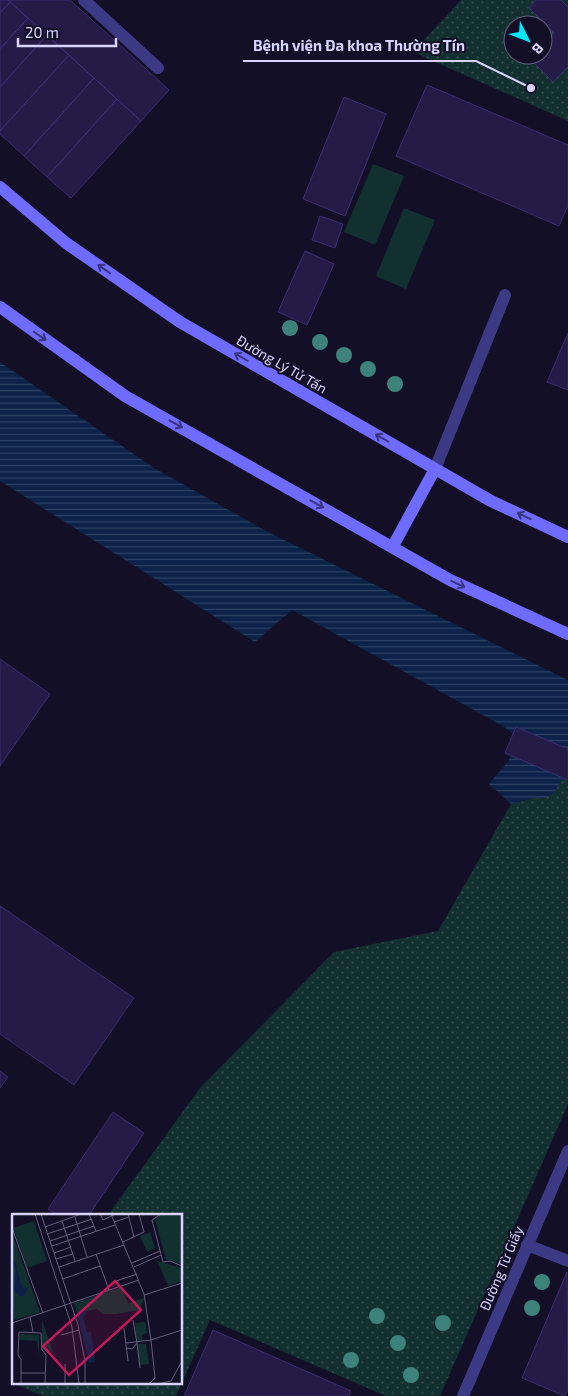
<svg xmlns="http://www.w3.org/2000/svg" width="568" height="1396" font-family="'Exo 2',sans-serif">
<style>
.grass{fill:url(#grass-dots);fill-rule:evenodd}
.pitch{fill:#12302f}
.water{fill:url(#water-rules)}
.building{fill:#241b47;stroke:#3b2d73}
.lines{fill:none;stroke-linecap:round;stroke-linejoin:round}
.lane{stroke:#3d3a85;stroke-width:12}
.street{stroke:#3d3a85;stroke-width:12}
.secondary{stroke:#6f6bff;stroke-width:12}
.tree{fill:#3d827b}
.oneway{stroke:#38347d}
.labels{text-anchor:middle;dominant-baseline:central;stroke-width:4;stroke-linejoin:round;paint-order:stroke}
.street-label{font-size:14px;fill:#d9d4ff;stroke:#130f26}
.inset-road{fill:none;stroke:#625e7d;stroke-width:1}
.view{fill:#c2185b;fill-opacity:0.15;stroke:#c2185b;stroke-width:2.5}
.inset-edge{fill:none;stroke:#d9d4ff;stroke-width:2.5}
.leader{fill:none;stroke:#d9d4ff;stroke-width:2}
.callout-dot{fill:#d9d4ff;stroke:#130f26;stroke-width:2}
.callout-label{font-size:15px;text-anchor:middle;font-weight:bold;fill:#d9d4ff;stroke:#130f26;stroke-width:4;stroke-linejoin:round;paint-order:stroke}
</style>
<defs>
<pattern id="grass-dots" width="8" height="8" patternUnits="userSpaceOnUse" patternTransform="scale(1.25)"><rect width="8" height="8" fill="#12302f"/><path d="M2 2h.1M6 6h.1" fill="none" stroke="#344d4e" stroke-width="1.8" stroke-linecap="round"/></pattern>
<pattern id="water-rules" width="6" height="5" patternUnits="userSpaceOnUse" patternTransform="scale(1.25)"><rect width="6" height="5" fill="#0c2248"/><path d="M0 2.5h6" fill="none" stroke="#2f4163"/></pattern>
</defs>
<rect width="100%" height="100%" fill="#130f26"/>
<path class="grass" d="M461 0H568V121L413 52ZM513 25H543V55H513Z
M568 744V1104L440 1396H386L210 1320 176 1396H43L12 1383 14 1377V1382H181V1215H108L200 1088 334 952 438 931 511 804 533 798H545Z"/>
<path class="pitch" d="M373 164 404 176 375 245 344 232Z
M404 208 435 220 406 289 376 276Z"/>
<path class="water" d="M0 362 154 468 268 532 568 680V744L563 755V778L554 793 545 798H533L511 804 489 784C498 772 522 752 513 735 511 731 505 728 501 725L292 610 255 642 0 481Z"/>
<path class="building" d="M0 0H8L10 2 0 13Z
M8 0H70L169 90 141 121Z
M536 0H561L568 7V67L553 82 529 58 531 55H543V44L554 33 529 8Z
M10 2 28 18 0 49V13Z
M28 18 47 35 0 87V49Z
M47 35 69 55 0 131V87Z
M69 55 94 78 24 156 0 134V131Z
M94 78 117 99 47 177 24 156Z
M427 85 568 145V205L559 226 396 156Z
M344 97 386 114 345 216 303 199Z
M117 99 141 121 71 198 47 177Z
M320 216 343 224 335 248 312 240Z
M305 251 334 264 307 325 278 312Z
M568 333V390L547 382Z
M0 659 50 694 0 766Z
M516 727 568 749V780L505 753Z
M0 906 134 998 74 1085 0 1034Z
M0 1071 8 1077 0 1088Z
M113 1112 144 1133 89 1215H57L48 1209Z
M567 1272 568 1389 565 1396 522 1378Z
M213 1330 351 1391 349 1396H184Z"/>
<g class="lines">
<path class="lane" d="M84 0 158 68
M435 469 505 295
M527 1245 568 1261"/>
<path class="street" d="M463 1396 568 1151"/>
<path class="secondary" d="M0 187 66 243 180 322 491 501 568 537
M0 307 125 396 450 580 568 634
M393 546 435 469"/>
</g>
<g class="tree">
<circle cx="290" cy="328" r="8"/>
<circle cx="320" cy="342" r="8"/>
<circle cx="344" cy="355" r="8"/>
<circle cx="368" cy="369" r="8"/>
<circle cx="395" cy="384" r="8"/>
<circle cx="542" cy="1282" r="8"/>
<circle cx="532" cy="1308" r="8"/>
<circle cx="377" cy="1316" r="8"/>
<circle cx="443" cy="1323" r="8"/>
<circle cx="398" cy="1343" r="8"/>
<circle cx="351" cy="1360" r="8"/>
<circle cx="411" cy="1375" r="8"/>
</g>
<defs><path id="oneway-shaft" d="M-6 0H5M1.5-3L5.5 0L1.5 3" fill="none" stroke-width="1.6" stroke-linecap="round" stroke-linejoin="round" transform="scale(1.25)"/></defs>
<g class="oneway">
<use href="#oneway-shaft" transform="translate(104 269) rotate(-145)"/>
<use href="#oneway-shaft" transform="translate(40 336) rotate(35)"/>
<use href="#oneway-shaft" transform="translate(241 357) rotate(-150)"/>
<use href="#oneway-shaft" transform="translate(176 424) rotate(29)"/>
<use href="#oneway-shaft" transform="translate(382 438) rotate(-150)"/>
<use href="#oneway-shaft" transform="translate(317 504) rotate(29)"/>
<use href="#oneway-shaft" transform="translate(524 516) rotate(-155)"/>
<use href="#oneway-shaft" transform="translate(458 584) rotate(25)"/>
</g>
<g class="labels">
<g class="street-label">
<text transform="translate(282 364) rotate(30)">Đường Lý Tử Tấn</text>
<text transform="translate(501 1268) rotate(-67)">Đường Từ Giấy</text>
</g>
</g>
<g transform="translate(12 1214)">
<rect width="170" height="170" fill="#130f26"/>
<path d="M22 7 35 47 15 54 1 14ZM142 46 170 54V67L156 72 146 48ZM110 73 116 89 132 84 128 96 104 100H91L85 95 65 99 62 89ZM30 106 41 138 30 136ZM133 108 135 119 130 121 131 126 125 127 123 109ZM8 120 27 121V142L25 127 8 126Z" fill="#12302f"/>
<path d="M125 130H134L137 150 127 151Z" fill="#12302f"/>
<path d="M0 19 28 98 2 106 0 76Z" fill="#12302f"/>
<path d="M150 0H170V50L154 46 143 6ZM138 18 143 34 135 38 128 22Z" fill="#12302f"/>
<path d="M0 46 3 47 10 74 17 73 12 82H7L2 76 4 57ZM72 96 75 100 71 102 75 118H79L83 148 77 149 65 99Z" fill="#0c2248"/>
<path class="inset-road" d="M23 0 60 113 67 170M29 0 66 111 73 147V170M77 0 84 17M88 0 91 6 104 0M99 0 132 80 139 126 114 129M116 0 122 23M149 0 140 6 151 48 158 47 170 52M63 3 75 43M50 7 63 47M102 8 117 3M33 13 69 0M0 14 31 99M35 20 80 5M38 27 82 12M111 28 132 18 127 0M40 32 103 11M42 39 59 33M84 40 97 76M44 45 61 40M120 49 148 37M47 53 112 31M122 53 149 41M51 65 88 52M104 67 125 60M132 81 170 69M18 103 21 118M121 106 125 129M0 109 127 66M112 114 116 147M49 121 67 116M114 134 120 135 125 129 128 154M9 159H33M9 170V145L6 141 7 118 29 119 30 136 34 141 33 170M53 170V150M137 170 143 164 139 126 170 116M146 170 159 167 170 147"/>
<path class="view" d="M103 67 129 96 57 161 31 132Z"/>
<rect width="170" height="170" class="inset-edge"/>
</g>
<path class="leader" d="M531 88L476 61H243"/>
<circle class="callout-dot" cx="531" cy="88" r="5"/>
<g class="callout-label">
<text x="359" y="51">Bệnh viện Đa khoa Thường Tín</text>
</g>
<g transform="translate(528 40) rotate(132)"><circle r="24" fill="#130f26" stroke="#625e7d"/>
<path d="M0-4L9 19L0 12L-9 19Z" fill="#00e5ff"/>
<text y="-8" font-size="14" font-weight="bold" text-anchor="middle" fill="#d9d4ff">B</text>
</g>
<path d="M18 38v8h98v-8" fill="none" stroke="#d9d4ff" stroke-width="2.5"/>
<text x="25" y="38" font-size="15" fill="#d9d4ff" stroke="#130f26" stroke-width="4" paint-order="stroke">20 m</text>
</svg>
